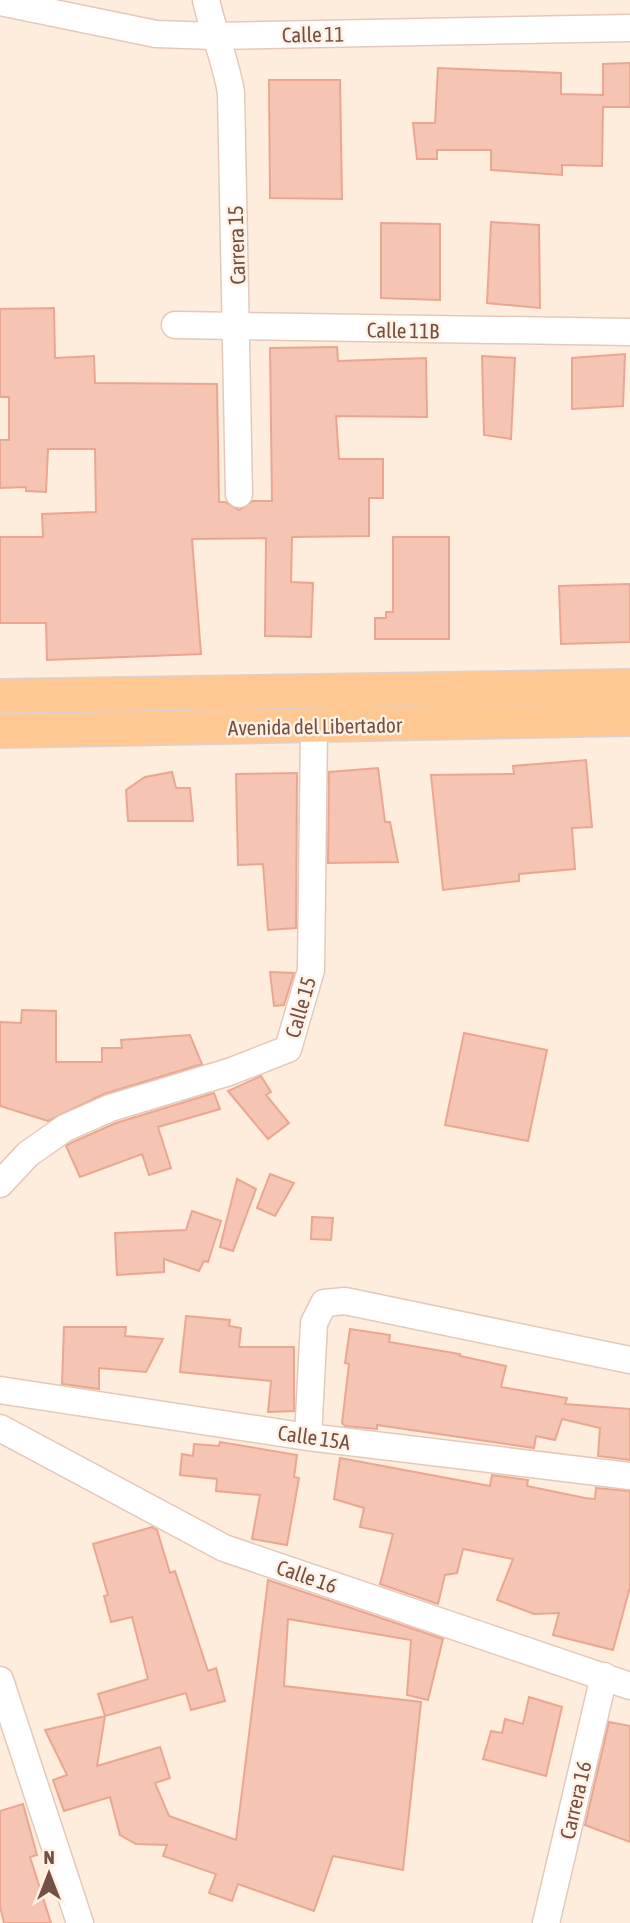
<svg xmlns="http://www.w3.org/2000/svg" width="630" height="1923" font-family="'Asap Condensed',sans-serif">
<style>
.building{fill:#f5c4b2;stroke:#e9a791;stroke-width:2}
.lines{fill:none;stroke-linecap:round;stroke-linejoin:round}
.minor-casing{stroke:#e4c9bb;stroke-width:29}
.major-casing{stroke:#dbd1ce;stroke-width:36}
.minor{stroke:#fff;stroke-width:26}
.major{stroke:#ffc892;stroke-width:33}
.labels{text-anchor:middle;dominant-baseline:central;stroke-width:5;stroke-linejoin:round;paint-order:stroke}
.street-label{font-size:21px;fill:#744f44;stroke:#fff1e4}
</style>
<rect width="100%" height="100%" fill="#feecdc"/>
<path class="building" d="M630 63V107H603L602 166 562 165V175L491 170V150H437V159H417L413 123H435L438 68 561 73V94L603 95V64Z
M269 80H340L342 199 270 198Z
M491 222 539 225 540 308 487 303Z
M381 223 440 224V300L381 298Z
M54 308 55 358 94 356 95 383 217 384 219 502H225L239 510 253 501H272L270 348 337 347 338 361 426 358 427 417 336 416 339 459H383V498H369V536L292 537 291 582 313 583 311 637 265 636 266 538 192 539 201 654 47 660 46 623H0V537H43L42 514 96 512 95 449H48L46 492 26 491V487L0 488V440H9V397H0V309Z
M625 354 623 406 572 409V358Z
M482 356 515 358 511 439 484 435Z
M393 537H449V639H375V618H386V612H393Z
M630 584V642L561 644 559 586Z
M586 760 592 827 572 828 575 869 519 874V881L443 890 431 775 514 774 513 766Z
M378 768 385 822H390L398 862 328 863 329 772Z
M172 772 176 788H190L193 821H128L126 790 145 777Z
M297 773 296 928 268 930 263 864 238 865 236 774Z
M270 972 294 973 284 1005 274 1006Z
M22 1010 56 1011V1062H102V1048H122L121 1040 190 1035 202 1064 104 1094 48 1121 0 1106V1022L21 1023Z
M464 1033 547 1050 528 1141 445 1125Z
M261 1076 271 1092 266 1095 289 1123 268 1139 228 1091Z
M214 1093 220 1109 158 1127 171 1168 149 1175 142 1154 80 1177 66 1146 73 1142 116 1123Z
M270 1174 294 1183 275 1216 257 1208Z
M237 1179 256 1189 233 1251 220 1247Z
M192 1211 221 1221 208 1262 204 1261 199 1271 164 1259V1272L117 1275 115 1233 186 1230Z
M312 1217 333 1218 331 1240 311 1239Z
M186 1316 230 1320 229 1326 241 1328 239 1347H294V1411L268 1412 271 1381 180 1372Z
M64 1327H126L125 1336 163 1339 146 1372 99 1368V1389L62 1384Z
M350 1329 390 1335 389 1342 460 1354V1356L506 1366 501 1387 567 1398 565 1404 630 1409V1460L598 1456 600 1428 562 1419 555 1440 536 1436 534 1448 377 1425V1429L345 1426 342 1423 349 1364 345 1363Z
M220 1442 297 1455 294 1477 299 1478 287 1545 252 1539 260 1495 216 1491 217 1479 180 1475 182 1454 193 1456 194 1444 219 1446Z
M340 1458 490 1486 492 1475 528 1480 527 1486 585 1498 595 1499 596 1488 630 1491V1587L613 1650 553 1635 559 1613 534 1614 497 1600 513 1559 463 1549 457 1573 445 1575 438 1604 380 1584 393 1534 360 1527 364 1508 334 1499Z
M152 1527 157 1530 170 1573 175 1571 208 1671 216 1668 225 1701 191 1710 186 1693 105 1716 98 1694 148 1679 132 1617 111 1622 104 1596 108 1595 93 1544Z
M268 1580 443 1639 428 1700 407 1695 411 1640 288 1619 284 1686 421 1702 403 1870 333 1856 314 1911 238 1884 232 1901 209 1893 216 1874 163 1856 167 1845 136 1844 120 1835 110 1797 64 1811 53 1780 67 1775 45 1730 105 1716 97 1766 160 1747 170 1778 155 1783 169 1816 236 1840Z
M529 1697 562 1707 546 1776 483 1759 491 1731 502 1733 505 1719 523 1724Z
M609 1722 630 1726V1842L585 1825Z
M23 1804 37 1855 30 1857 51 1923H4L0 1907V1811Z"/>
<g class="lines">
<defs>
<path id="minor" d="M206 0C213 32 226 61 231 93L239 494
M0 2 156 34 214 36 630 28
M175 325 630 332
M0 1184 28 1154 65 1128 110 1108 229 1072 288 1049 311 970 314 727
M0 1390 308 1437 630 1476
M0 1428 224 1548 630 1686
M308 1437 314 1323 324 1303 345 1301 630 1360
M0 1680 80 1923
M546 1923 604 1676"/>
<path id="major" d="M0 696 630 686
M0 731 630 719"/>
</defs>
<use href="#minor" class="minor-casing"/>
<use href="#major" class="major-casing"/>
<use href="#minor" class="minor"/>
<use href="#major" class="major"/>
</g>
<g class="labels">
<g class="street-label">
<text transform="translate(313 34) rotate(-1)">Calle 11</text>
<text transform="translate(236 245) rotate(-92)">Carrera 15</text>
<text transform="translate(403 330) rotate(1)">Calle 11B</text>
<text transform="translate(315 726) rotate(-1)">Avenida del Libertador</text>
<text transform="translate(300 1007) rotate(-74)">Calle 15</text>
<text transform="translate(314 1437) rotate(8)">Calle 15A</text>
<text transform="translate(307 1576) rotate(19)">Calle 16</text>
<text transform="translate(575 1800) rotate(-77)">Carrera 16</text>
</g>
</g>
<g transform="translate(49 1874)" stroke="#fff1e4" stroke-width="5" paint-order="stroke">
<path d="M0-5L12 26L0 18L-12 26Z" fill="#744f44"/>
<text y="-10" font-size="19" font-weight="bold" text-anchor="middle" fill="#744f44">N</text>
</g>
</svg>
